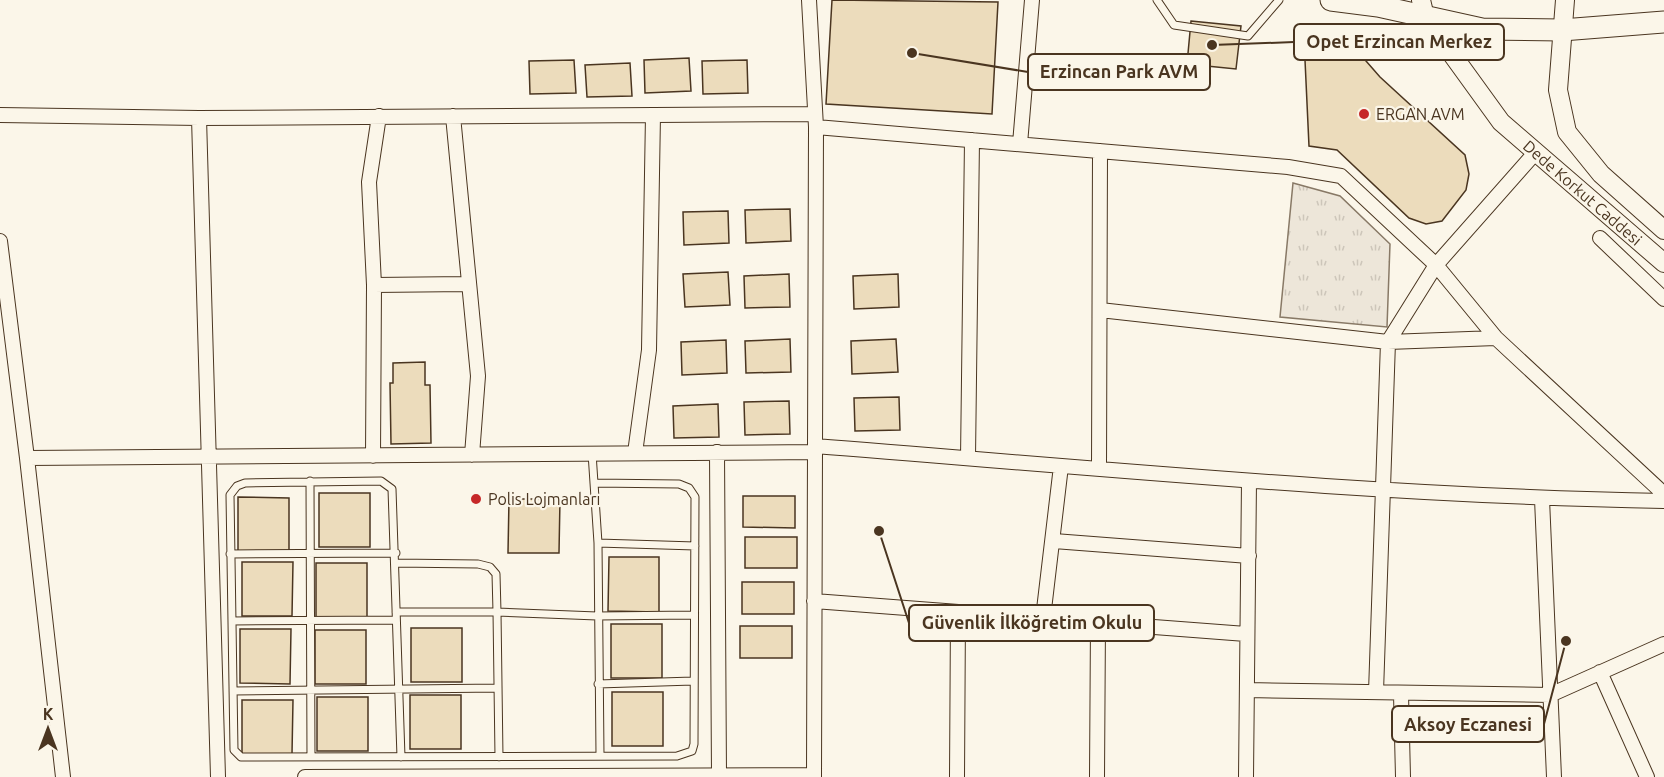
<svg xmlns="http://www.w3.org/2000/svg" width="1664" height="777" font-family="Ubuntu,sans-serif">
<style>
.grass{fill:url(#grass-tufts);stroke:#887966;stroke-width:1.5}
.building{fill:#ecdcbc;stroke:#4a3520;stroke-width:1.5}
.lines{fill:none;stroke-linecap:round;stroke-linejoin:round}
.lane-casing{stroke:#4a3520;stroke-width:9}
.street-casing{stroke:#4a3520;stroke-width:16}
.secondary-casing{stroke:#4a3520;stroke-width:20}
.primary-casing{stroke:#4a3520;stroke-width:23}
.lane{stroke:#fbf6e9;stroke-width:7}
.street{stroke:#fbf6e9;stroke-width:14}
.secondary{stroke:#fbf6e9;stroke-width:18}
.primary{stroke:#fbf6e9;stroke-width:21}
.poi-dot{fill:#c62828;stroke:#fbf6e9;stroke-width:2}
.labels{text-anchor:middle;dominant-baseline:central;stroke-width:4.5;stroke-linejoin:round;paint-order:stroke}
.poi-label{font-size:16px;fill:#4a3520;stroke:#fbf6e9;text-anchor:start}
.street-label{font-size:16px;fill:#4a3520;stroke:#fbf6e9}
.leader{fill:none;stroke:#4a3520;stroke-width:2}
.callout-dot{fill:#4a3520;stroke:#fbf6e9;stroke-width:2}
.callout{fill:#fbf6e9;stroke:#4a3520;stroke-width:2}
.callout-label{font-size:18px;text-anchor:middle;font-weight:bold;fill:#4a3520}
</style>
<defs>
<pattern id="grass-tufts" width="24" height="20" patternUnits="userSpaceOnUse" patternTransform="scale(1.5)"><rect width="24" height="20" fill="#ede6d9"/><path d="M3 7l-1-3M5 7V3M7 7l1-3M15 17l-1-3M17 17v-4M19 17l1-3" fill="none" stroke="#cdc6ba"/></pattern>
</defs>
<rect width="100%" height="100%" fill="#fbf6e9"/>
<path class="grass" d="M1293 183 1340 196 1390 244 1387 327 1280 317Z"/>
<path class="building" d="M832 0 998 2 992 114 826 104Z
M1191 21 1241 26 1236 69 1187 64Z
M1337 41 1352 45 1380 77 1465 155 1469 174 1466 190 1442 221 1426 224 1409 218 1337 150 1309 146 1305 60 1318 45Z
M689 58 691 91 645 93 644 60Z
M574 60 576 93 530 94 529 61Z
M747 60 748 93 703 94 702 61Z
M630 63 632 96 587 97 585 65Z
M790 209 791 241 746 243 745 210Z
M728 211 729 243 684 245 683 212Z
M728 272 730 305 685 307 683 274Z
M789 274 790 307 745 308 744 276Z
M898 274 899 307 854 309 853 276Z
M790 339 791 372 746 373 745 341Z
M896 339 898 372 852 374 851 341Z
M726 340 727 373 682 375 681 342Z
M425 362V385H430L431 443 391 444 390 383H393V363Z
M899 397 900 430 855 431 854 398Z
M789 401 790 434 745 435 744 402Z
M718 404 719 437 674 438 673 406Z
M319 493H370V547H319Z
M743 496H795V528L743 527Z
M238 497 289 498V552H238Z
M509 499H560L559 553H508Z
M745 537H797V568H745Z
M609 557H659V612L608 611Z
M242 562H293L292 616H242Z
M316 563H367V617H316Z
M742 582H794V614H742Z
M611 624H662V678H611Z
M740 626H792V658H740Z
M411 628H462V682H411Z
M240 629H291L290 684 240 683Z
M315 630H366V684H315Z
M612 692H663V746H612Z
M410 695H461V749H410Z
M317 697H368V751H317Z
M242 700H293L292 754H242Z"/>
<g class="lines">
<defs>
<path id="lane" d="M1157 0 1174 25 1248 36 1279 0
M592 453 598 543 600 755
M310 481 311 757
M598 543 695 546
M230 554 396 553
M396 563 478 564 490 567 496 574 497 612 597 616 694 615
M396 612H497L499 757
M232 621 396 620
M598 684 693 681
M233 691 498 688
M401 757 392 489 381 481 245 483 237 486 230 495 234 750 241 757 677 756 692 751 694 744 695 497 689 488 679 484 595 483"/>
<path id="street" d="M809 0 816 127 814 777
M0 115 199 118 815 114
M453 116 478 376 472 455
M199 118 218 777
M816 127 1288 167 1341 176 1436 265 1496 338 1664 494
M1020 144 1032 0
M1600 238 1664 299
M0 241 27 458 815 452
M374 285 467 284
M1100 310 1388 342 1496 338
M815 446C1097 468 1380 496 1664 501
M717 452 719 775
M635 453 649 350 653 115
M373 456 374 285 369 182 379 116
M27 458 63 777
M968 458 972 140
M1099 468 1100 151
M1542 499 1554 777
M1054 541 1249 556
M814 601 1246 634
M1043 618 1061 466
M1600 672 1647 777
M1247 690 1550 695 1664 644
M1376 692 1388 342 1436 265 1535 153
M1401 694 1403 777
M305 777 814 775
M957 777 958 612
M1097 777 1098 622
M1246 777 1249 481"/>
<g id="secondary">
<path id="s1" d="M1421 0 1425 17 1501 122 1664 263"/>
<path d="M1565 0 1558 90 1567 132 1601 174 1664 230"/>
</g>
<path id="primary" d="M1331 0 1378 6 1482 29 1562 30 1664 22"/>
</defs>
<use href="#lane" class="lane-casing"/>
<use href="#street" class="street-casing"/>
<use href="#secondary" class="secondary-casing"/>
<use href="#primary" class="primary-casing"/>
<use href="#lane" class="lane"/>
<use href="#street" class="street"/>
<use href="#secondary" class="secondary"/>
<use href="#primary" class="primary"/>
</g>
<g class="poi-dot">
<circle cx="1364" cy="114" r="6"/>
<circle cx="476" cy="499" r="6"/>
</g>
<g class="labels">
<g class="poi-label">
<text x="1376" y="114">ERGAN AVM</text>
<text x="488" y="499">Polis Lojmanları</text>
</g>
<g class="street-label">
<text stroke="none"><textPath href="#s1" startOffset="255">Dede Korkut Caddesi</textPath></text>
</g>
</g>
<path class="leader" d="M1212 45L1294 42M912 53L1028 72M879 531L909 623M1566 641L1544 724"/>
<g class="callout-dot">
<circle cx="1212" cy="45" r="6"/>
<circle cx="912" cy="53" r="6"/>
<circle cx="879" cy="531" r="6"/>
<circle cx="1566" cy="641" r="6"/>
</g>
<g class="callout">
<rect x="1294" y="24" width="210" height="36" rx="6"/>
<rect x="1028" y="54" width="182" height="36" rx="6"/>
<rect x="909" y="605" width="245" height="36" rx="6"/>
<rect x="1392" y="706" width="152" height="36" rx="6"/>
</g>
<g class="callout-label">
<text x="1399" y="48">Opet Erzincan Merkez</text>
<text x="1119" y="78">Erzincan Park AVM</text>
<text x="1032" y="629">Güvenlik İlköğretim Okulu</text>
<text x="1468" y="731">Aksoy Eczanesi</text>
</g>
<g transform="translate(48 729)" stroke="#fbf6e9" stroke-width="4.5" paint-order="stroke">
<path d="M0-4.5L10 22L0 15L-10 22Z" fill="#4a3520"/>
<text y="-9" font-size="16" font-weight="bold" text-anchor="middle" fill="#4a3520">K</text>
</g>
</svg>
